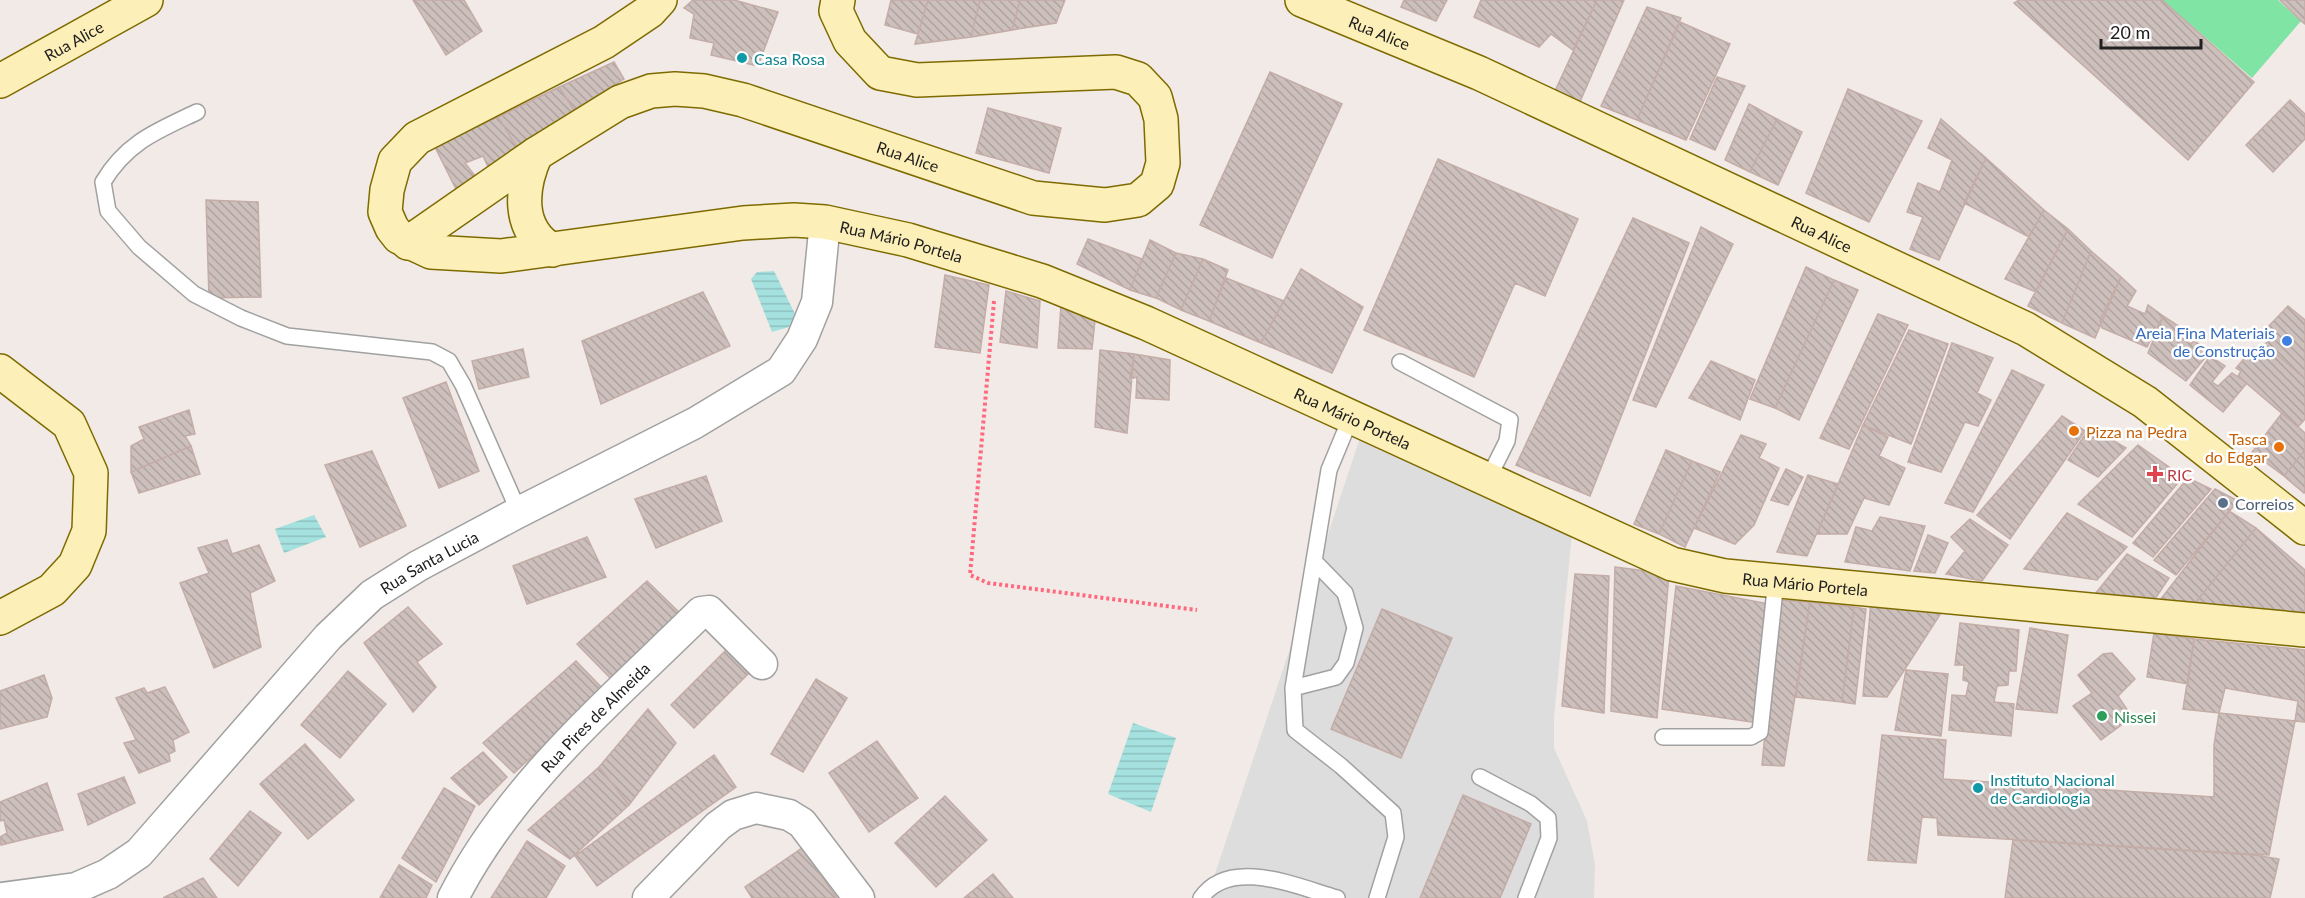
<svg xmlns="http://www.w3.org/2000/svg" width="2305" height="898" font-family="Lato,sans-serif">
<style>
.residential{fill:#dedddd}
.pitch{fill:#80e4a4}
.water{fill:url(#water-rules)}
.building{fill:url(#building-back-hatch);stroke:#c4aca7;stroke-width:1.5}
.lines{fill:none;stroke-linecap:round;stroke-linejoin:round}
.lane-casing{stroke:#a1a1a1;stroke-width:18}
.street-casing{stroke:#a1a1a1;stroke-width:33}
.secondary-casing{stroke:#7e6b00;stroke-width:36}
.path{stroke:#ff697f;stroke-width:4;stroke-dasharray:3 3;stroke-linecap:butt}
.lane{stroke:#fff;stroke-width:15}
.street{stroke:#fff;stroke-width:30}
.secondary{stroke:#fdefb8;stroke-width:33}
.culture-dot{fill:#0f9aa8;stroke:#fff;stroke-width:2}
.shop-dot{fill:#3f7fe0;stroke:#fff;stroke-width:2}
.food-dot{fill:#e8710a;stroke:#fff;stroke-width:2}
.health-dot{fill:#e0444e;stroke:#fff;stroke-width:2}
.service-dot{fill:#5c6f8a;stroke:#fff;stroke-width:2}
.leisure-dot{fill:#2e9e5b;stroke:#fff;stroke-width:2}
.labels{text-anchor:middle;dominant-baseline:central;stroke-width:5;stroke-linejoin:round;paint-order:stroke}
.street-label{font-size:16px;fill:#202020;stroke:#fff}
.culture-label{font-size:16px;fill:#0d838f;stroke:#fff;text-anchor:start}
.shop-label{font-size:16px;fill:#366cbe;stroke:#fff;text-anchor:end}
.food-label{font-size:16px;fill:#c56008;stroke:#fff;text-anchor:start}
.health-label{font-size:16px;fill:#be3a42;stroke:#fff;text-anchor:start}
.service-label{font-size:16px;fill:#4e5e75;stroke:#fff;text-anchor:start}
.leisure-label{font-size:16px;fill:#27864d;stroke:#fff;text-anchor:start}
</style>
<defs>
<pattern id="water-rules" width="6" height="5" patternUnits="userSpaceOnUse" patternTransform="scale(1.5)"><rect width="6" height="5" fill="#a4e1df"/><path d="M0 2.5h6" fill="none" stroke="#8dc1bf"/></pattern>
<pattern id="building-back-hatch" width="6" height="6" patternUnits="userSpaceOnUse" patternTransform="scale(1.5)"><rect width="6" height="6" fill="#cdbfbc"/><path d="M-1 5l2 2M0 0l6 6M5-1l2 2" fill="none" stroke="#b0a4a1"/></pattern>
</defs>
<rect width="100%" height="100%" fill="#f1eae6"/>
<path class="residential" d="M1362 432 1572 533 1554 717V748L1587 821 1595 865 1594 898H1207Z"/>
<path class="pitch" d="M2162 0H2278L2301 21 2252 78Z"/>
<path class="water" d="M774 271 796 316 789 327 772 332 751 279 757 272Z
M314 515 326 537 284 553 275 529Z
M1133 723 1176 738 1151 812 1108 794Z"/>
<path class="building" d="M413 0H464L482 31 446 55Z
M693 0H734L778 12 758 66 711 55 714 43 690 38 694 14 684 8Z
M891 0H928L918 34 885 25Z
M928 0H980L971 37 915 44Z
M980 0H1020L1012 30 971 37Z
M1020 0H1065L1056 23 1012 30Z
M1404 0H1447L1436 21 1401 7Z
M1481 0H1597L1573 50 1551 34 1539 47 1474 17Z
M1597 0H1624L1579 104 1554 93Z
M2019 0H2162L2254 82 2188 160 2014 3Z
M2280 0H2305V24L2301 21Z
M1647 7 1681 18 1637 120 1601 106Z
M1680 22 1730 44 1686 140 1637 120Z
M614 62 624 79 574 110 559 87Z
M1270 72 1342 104 1272 258 1200 225Z
M1717 77 1745 86 1715 150 1690 139Z
M559 87 574 110 518 149 498 117Z
M1848 89 1922 121 1869 222 1806 193Z
M2290 100 2305 114V139L2273 172 2246 145Z
M1749 104 1777 119 1750 172 1725 160Z
M988 108 1061 128 1049 173 976 153Z
M498 117 518 149 490 171 483 156 465 163 475 176 457 191 434 145Z
M1777 119 1802 132 1778 185 1750 172Z
M1941 119 1986 158 1939 260 1910 249 1923 217 1907 212 1918 183 1940 192 1952 160 1928 148Z
M1986 158 2044 210 2029 237 1964 203Z
M1438 159 1578 219 1545 296 1515 283 1474 377 1364 330Z
M206 200 258 202 261 297 209 298Z
M2044 210 2068 229 2036 292 2005 279Z
M1633 218 1689 243 1590 496 1516 465Z
M1701 227 1733 244 1656 407 1633 400Z
M2068 229 2091 251 2062 323 2028 306Z
M1088 239 1142 259 1130 290 1077 264Z
M1150 240 1176 253 1156 298 1130 290Z
M2091 251 2121 277 2095 338 2062 323Z
M1176 253 1203 259 1181 310 1156 298Z
M1203 259 1228 270 1209 321 1181 310Z
M1806 267 1834 280 1775 408 1750 399Z
M1301 269 1363 307 1332 373 1261 343Z
M945 275 989 285 980 353 935 347Z
M2121 277 2136 291 2127 306 2145 314 2148 305 2163 316 2147 347 2102 328 2100 320Z
M1226 278 1284 301 1261 343 1209 321Z
M1834 280 1858 290 1799 420 1775 408Z
M1006 291 1040 301 1037 348 1000 342Z
M703 292 730 346 601 404 582 341Z
M1061 305 1095 320 1092 349 1058 348Z
M2288 306 2305 320V379L2265 344 2272 338 2263 332Z
M1878 314 1908 325 1849 449 1820 438Z
M2163 316 2180 327 2175 334 2191 344 2194 340 2209 353 2186 381 2148 353Z
M1909 330 1948 344 1911 444 1863 425Z
M1952 343 1993 358 1977 393 1991 400 1978 426 1965 422 1941 472 1908 462Z
M2265 344 2305 379V419L2298 427 2238 376 2241 371 2236 368 2254 347 2259 349Z
M523 349 529 377 479 389 472 361Z
M1100 350 1134 354 1127 433 1095 427Z
M1134 354 1170 360 1169 400 1136 398 1137 377 1130 379Z
M2210 356 2225 366 2212 382 2218 386 2232 373 2247 383 2223 412 2190 385Z
M1711 361 1755 380 1740 420 1689 398Z
M2012 370 2044 385 1973 512 1945 503Z
M446 382 479 471 439 488 403 398Z
M189 410 195 434 185 436 191 446 131 472V446L144 439 139 427Z
M2282 413 2305 433V450L2284 476 2252 452Z
M2062 416 2085 431 2010 539 1977 515Z
M1863 425 1888 437 1879 456 1905 468 1889 505 1864 498 1847 534H1817Z
M2090 427 2126 448 2098 477 2068 460Z
M1741 435 1766 444 1759 458 1779 468 1754 525 1735 544 1694 528Z
M2138 445 2183 477 2132 537 2078 504Z
M191 446 200 474 139 493 131 472Z
M1666 450 1692 461 1659 534 1634 524Z
M2305 450V491L2304 493 2284 476Z
M372 451 406 526 360 547 325 465Z
M1692 461 1720 472 1685 547 1659 534Z
M1786 469 1803 477 1788 505 1771 500Z
M1808 475 1838 484 1807 556 1777 552Z
M706 476 722 521 656 548 635 499Z
M2188 478 2211 489 2153 557 2133 543Z
M2215 489 2238 501 2176 575 2154 560Z
M2229 511 2256 528 2196 602 2160 600Z
M2067 513 2127 547 2097 580 2024 569Z
M1880 517 1925 526 1910 571 1845 562 1856 527 1872 531Z
M1970 519 2008 545 1982 581 1946 574 1965 551 1951 537Z
M2256 528 2305 570V617L2196 602Z
M1928 535 1948 543 1935 573 1914 571Z
M587 537 606 577 527 604 513 566Z
M227 540 232 554 259 545 275 581 250 593 261 647 214 668 180 583 209 573 198 548Z
M2127 554 2169 578 2155 599 2096 593Z
M1615 567 1669 574 1657 718 1611 711Z
M1575 574 1609 576 1604 713 1562 706Z
M647 581 684 617 613 681 577 644Z
M1676 586 1769 604 1758 723 1662 709Z
M1778 600 1810 602 1784 766 1762 765Z
M1871 600 1945 607 1887 697 1863 696Z
M1810 602 1854 607 1842 702 1796 697Z
M408 607 442 644 417 662 436 687 413 712 364 643Z
M1854 607 1866 609 1855 704 1842 702Z
M1382 609 1452 638 1401 758 1331 729Z
M1960 623 2019 630 2016 671H2009L2008 685 1997 686 1994 702 2014 704 2011 736 1949 730 1952 695 1966 696 1969 682 1963 680 1964 665H1955Z
M2030 628 2068 635 2057 713 2016 709Z
M2154 633 2194 639 2188 684 2147 677Z
M2194 639 2305 650V722L2295 721 2298 701 2225 688 2219 713 2183 709Z
M730 646 753 669 694 728 671 705Z
M2112 653 2135 679 2118 696 2132 717 2101 740 2073 706 2092 693 2078 675 2103 654Z
M576 661 604 690 514 773 483 743Z
M1906 670 1948 674 1941 736 1895 730Z
M348 671 386 704 340 758 301 725Z
M44 675 52 698 47 717 0 729V691Z
M816 679 847 698 803 772 771 754Z
M165 687 189 732 173 740 175 751 169 754 170 761 139 773 124 743 136 740 116 698 144 688 147 693Z
M648 709 676 743 629 805 599 767Z
M2219 713 2295 721 2269 855 1938 835 1937 818 1922 817 1916 863 1868 860 1882 735 1946 740 1943 779 2214 797V745Z
M877 741 918 798 869 832 829 773Z
M305 744 354 800 308 839 260 784Z
M483 752 507 777 479 805 451 778Z
M714 755 736 787 597 886 575 856Z
M599 767 629 805 570 859 528 830Z
M124 777 135 803 88 825 78 794Z
M47 783 63 830 1 845 0 837 7 833 4 820 0 821V802Z
M444 788 475 806 436 882 402 858Z
M1463 795 1531 824 1500 898H1420Z
M945 796 987 840 936 887 895 843Z
M250 811 281 833 238 886 210 859Z
M2013 840 2255 855 2279 859 2270 898H2005Z
M527 841 565 866 546 898H491Z
M802 848 837 898H752L745 887Z
M399 865 432 885 426 898H380Z
M993 874 1013 898H964Z
M203 878 217 898H163Z"/>
<g class="lines">
<defs>
<path id="lane" d="M197 112C157 131 127 142 103 182L108 211 139 247 194 294 241 318 287 336 432 352 449 361 463 385 519 512
M1400 362 1510 420 1507 441 1488 479
M1351 417 1329 470 1293 688 1295 730 1341 766 1393 813 1396 837 1377 898
M1293 688 1336 677 1346 663 1355 628 1345 593 1314 561
M1663 737H1751L1760 732 1776 580
M1480 777 1531 804 1548 818 1549 838 1526 898
M1201 898C1230 856 1298 887 1337 898"/>
<g id="street">
<path id="s1" d="M2 898 76 888 108 874 139 853 328 637 372 595 418 566 519 512 695 423 781 371 802 339 817 302 825 222"/>
<path id="s2" d="M453 898C511 784 611 701 701 612L709 611 762 664"/>
<path d="M648 898 718 826 733 815 756 808 789 815 802 823 859 898"/>
</g>
<g id="secondary">
<path id="s3" d="M660 0 650 11 604 42 417 138 395 161 387 190 385 212 392 228 399 237 431 252 501 256 743 223 794 220 825 222 908 240 1042 281 1146 323 1672 564 1725 576 2305 630"/>
<path id="s4" d="M1302 0 1479 73 2026 329 2145 402 2305 528"/>
<path id="s5" d="M0 81 146 0"/>
<path d="M536 154C521 187 516 229 552 250"/>
<path id="s6" d="M408 243 536 154 620 102 651 91 675 89 704 91 743 100 1033 198 1105 205 1138 200 1157 184 1163 163 1161 119 1155 97 1138 79 1116 72 917 80 880 73 850 41 836 11 838 0"/>
<path d="M0 371 69 424 91 473 89 531 75 565 52 590 0 618"/>
</g>
</defs>
<use href="#lane" class="lane-casing"/>
<use href="#street" class="street-casing"/>
<use href="#secondary" class="secondary-casing"/>
<path class="path" d="M994 301 970 575 988 583 1197 610"/>
<use href="#lane" class="lane"/>
<use href="#street" class="street"/>
<use href="#secondary" class="secondary"/>
</g>
<g class="culture-dot">
<circle cx="742" cy="58" r="6"/>
<circle cx="1978" cy="788" r="6"/>
</g>
<circle class="shop-dot" cx="2287" cy="341" r="6"/>
<g class="food-dot">
<circle cx="2074" cy="431" r="6"/>
<circle cx="2279" cy="447" r="6"/>
</g>
<path class="health-dot" d="M2152 465h6v6h6v6h-6v6h-6v-6h-6v-6h6z"/>
<circle class="service-dot" cx="2223" cy="503" r="6"/>
<circle class="leisure-dot" cx="2102" cy="716" r="6"/>
<g class="labels">
<g class="street-label">
<text stroke="none"><textPath href="#s4" startOffset="84">Rua Alice</textPath></text>
<text stroke="none"><textPath href="#s5" startOffset="84">Rua Alice</textPath></text>
<text stroke="none"><textPath href="#s6" startOffset="555">Rua Alice</textPath></text>
<text stroke="none"><textPath href="#s4" startOffset="570">Rua Alice</textPath></text>
<text stroke="none"><textPath href="#s3" startOffset="904">Rua Mário Portela</textPath></text>
<text stroke="none"><textPath href="#s3" startOffset="1390">Rua Mário Portela</textPath></text>
<text stroke="none"><textPath href="#s1" startOffset="561">Rua Santa Lucia</textPath></text>
<text stroke="none"><textPath href="#s3" startOffset="1876">Rua Mário Portela</textPath></text>
<text stroke="none"><textPath href="#s2" startOffset="231">Rua Pires de Almeida</textPath></text>
</g>
<g class="culture-label">
<text x="754" y="58">Casa Rosa</text>
<text x="1990" y="779">Instituto Nacional<tspan x="1990" dy="18">de Cardiologia</tspan></text>
</g>
<g class="shop-label">
<text x="2275" y="332">Areia Fina Materiais<tspan x="2275" dy="18">de Construção</tspan></text>
</g>
<g class="food-label">
<text x="2086" y="431">Pizza na Pedra</text>
<text x="2267" y="438" text-anchor="end">Tasca<tspan x="2267" dy="18">do Edgar</tspan></text>
</g>
<g class="health-label">
<text x="2167" y="474">RIC</text>
</g>
<g class="service-label">
<text x="2235" y="503">Correios</text>
</g>
<g class="leisure-label">
<text x="2114" y="716">Nissei</text>
</g>
</g>
<path d="M2101 39v9h100v-9" fill="none" stroke="#202020" stroke-width="3"/>
<text x="2110" y="39" font-size="18" fill="#202020" stroke="#ffffff" stroke-width="4.5" paint-order="stroke">20 m</text>
</svg>
